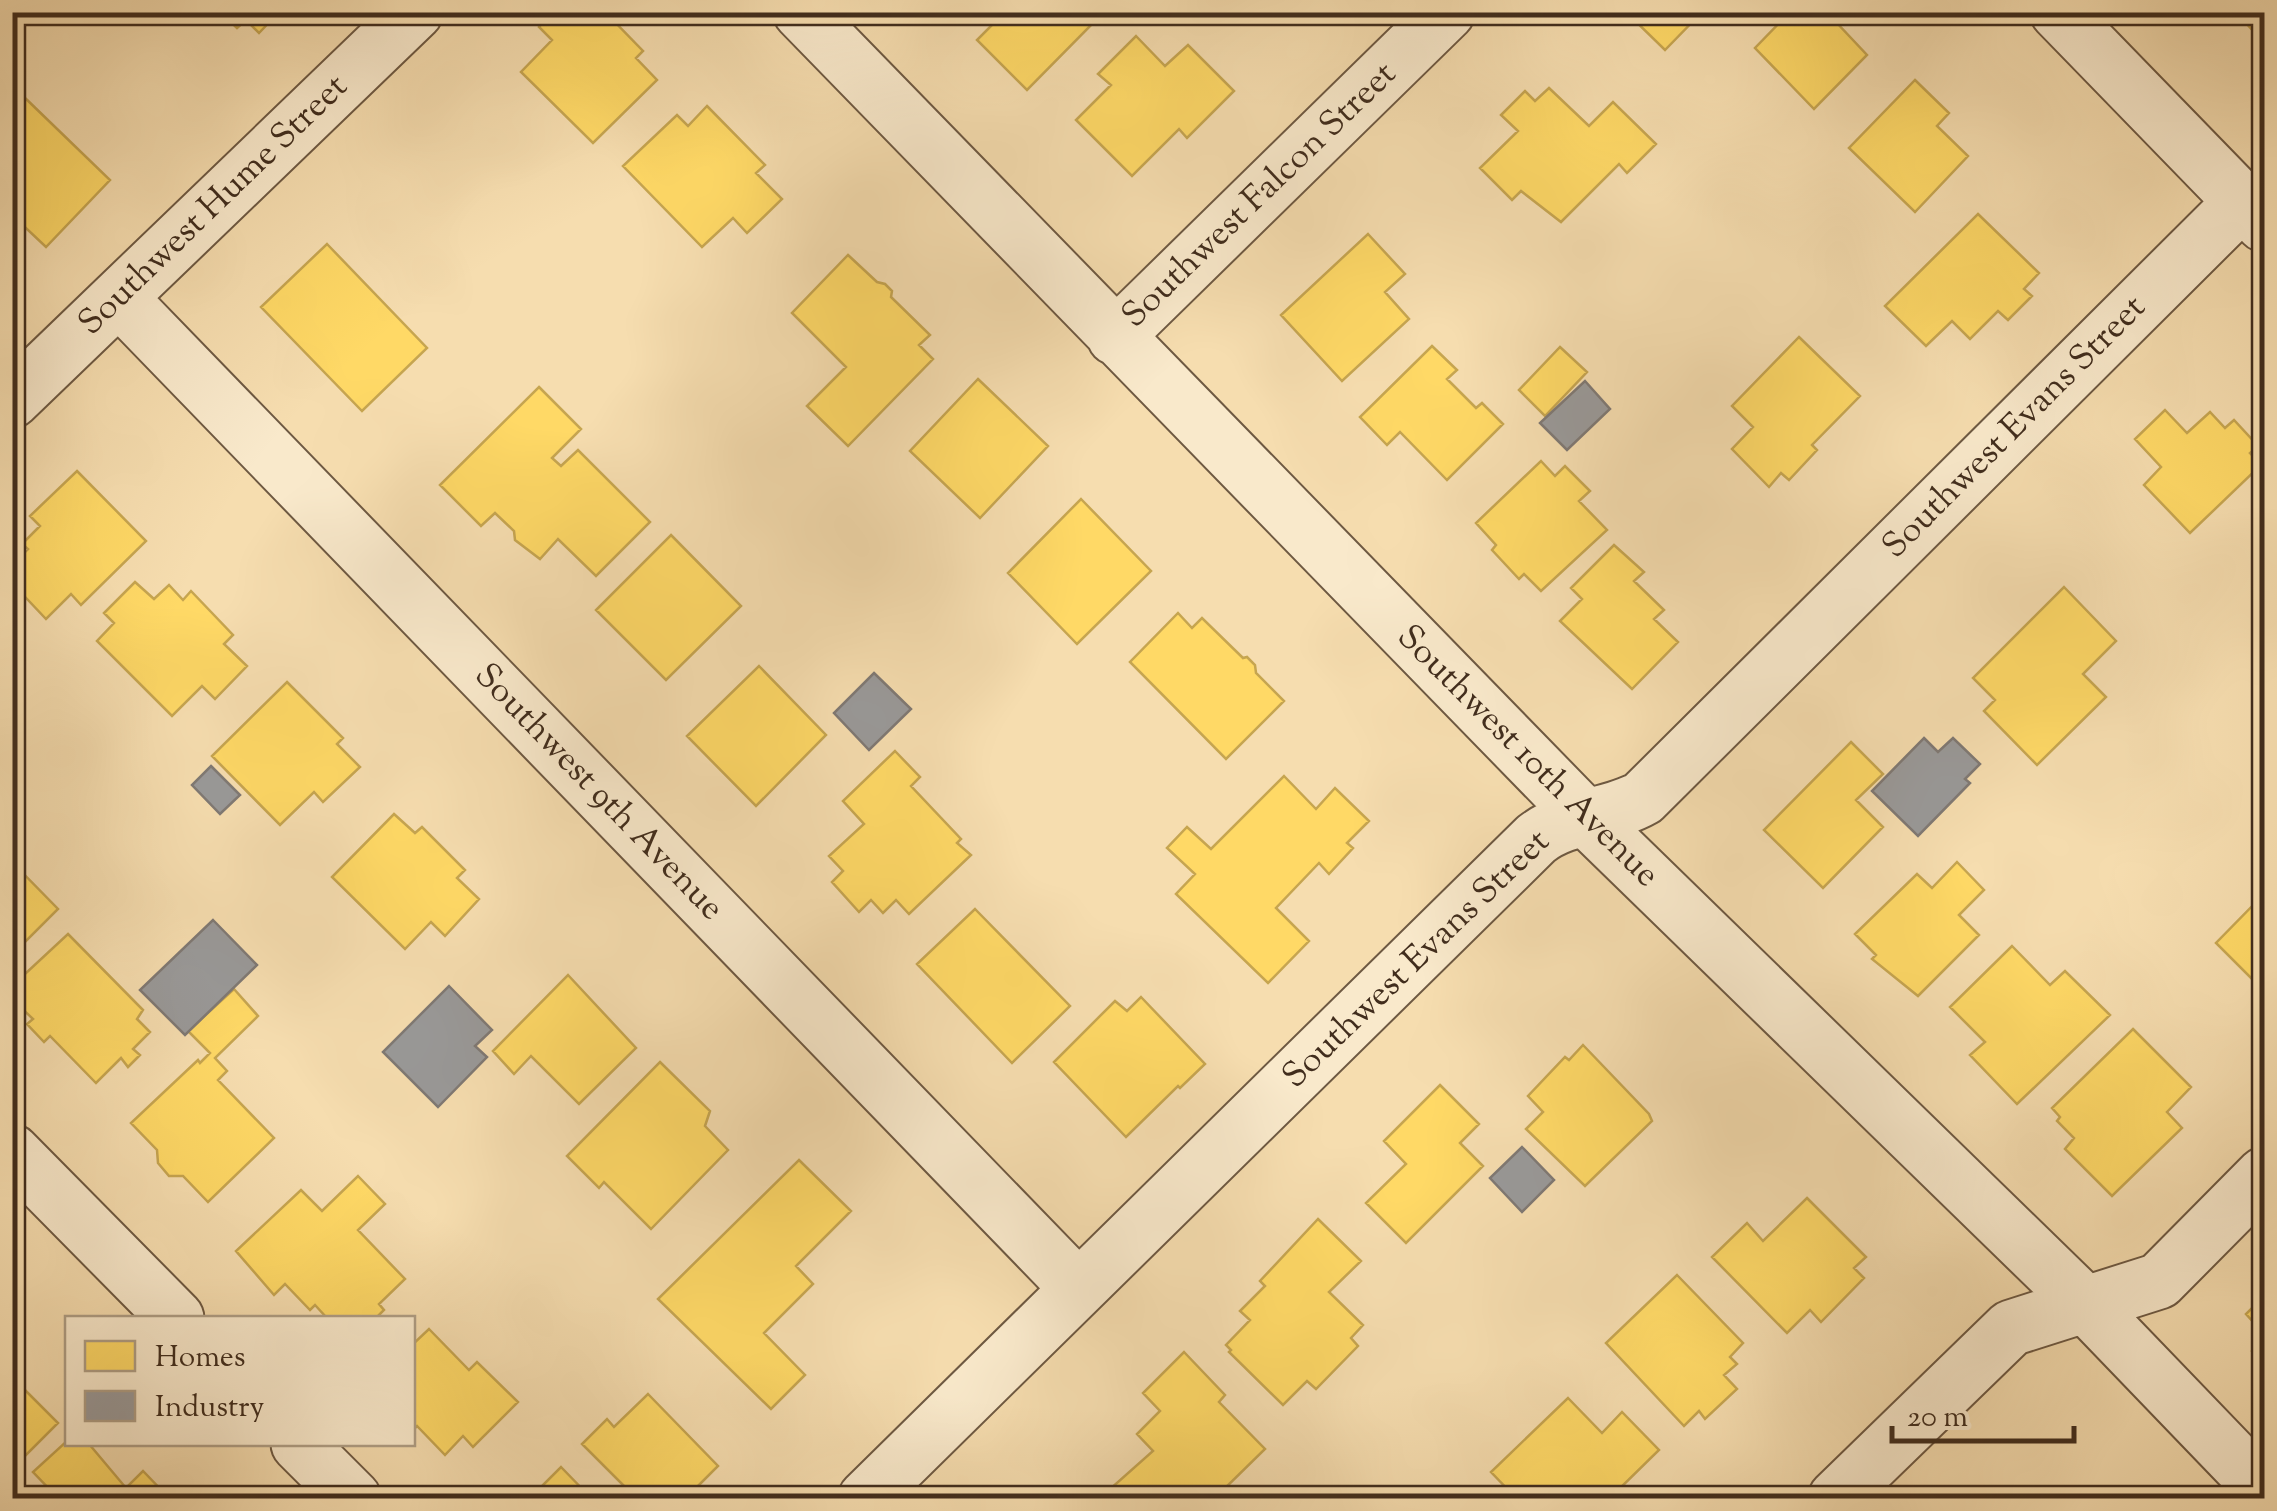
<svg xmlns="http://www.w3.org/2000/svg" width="2277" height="1511" font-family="'Sorts Mill Goudy',serif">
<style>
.homes{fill:#ffd966;stroke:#c6a550;stroke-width:2.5}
.industry{fill:#999;stroke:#7f7974;stroke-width:2.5}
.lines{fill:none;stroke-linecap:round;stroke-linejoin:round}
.minor-casing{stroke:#6e5942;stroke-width:59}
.minor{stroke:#f9e9cb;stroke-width:55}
.labels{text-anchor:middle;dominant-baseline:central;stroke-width:10;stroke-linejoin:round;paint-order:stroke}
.street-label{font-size:35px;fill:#412d1d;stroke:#f9e9cb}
</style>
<rect width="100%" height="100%" fill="#f6ddaf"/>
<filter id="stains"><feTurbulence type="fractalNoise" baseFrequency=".002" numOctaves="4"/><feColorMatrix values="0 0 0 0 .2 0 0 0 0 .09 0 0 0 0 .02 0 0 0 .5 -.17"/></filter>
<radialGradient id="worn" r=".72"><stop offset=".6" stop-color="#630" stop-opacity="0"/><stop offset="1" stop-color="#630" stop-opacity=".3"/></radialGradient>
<path class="homes" d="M220 12H279L259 33 246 20 237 28Z
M553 12H591L594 16 605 12 643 51 636 58 657 80 593 143 521 72 552 40 539 27Z
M989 12H1103V13L1027 90 977 40 997 20Z
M1626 12H1702L1665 50Z
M1790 12H1845L1836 22 1867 55 1814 109 1755 48Z
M2236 12H2264V43Z
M1136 36 1165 66 1188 45 1234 91 1187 138 1179 129 1132 176 1076 120 1111 85 1098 74Z
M1915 80 1949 113 1937 126 1968 156 1915 212 1849 148Z
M1549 88 1589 126 1613 102 1656 144 1627 173 1619 164 1561 222 1521 191 1512 200 1480 168 1518 131 1501 115 1525 91 1535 101Z
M23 96 110 180 46 247 12 215V107Z
M707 106 765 165 756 173 782 199 747 233 733 218 702 247 623 166 677 115 688 126Z
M1978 214 2039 273 2024 289 2032 296 2008 320 1998 311 1970 339 1952 321 1926 346 1885 306Z
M1368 234 1405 274 1385 292 1409 319 1342 381 1281 315Z
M327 244 427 348 362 411 261 307Z
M848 255 877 282 885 284 892 291 891 297 930 335 919 345 933 359 848 446 807 406 846 367 792 313Z
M1799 337 1860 396 1812 445 1817 450 1789 480 1781 473 1769 487 1732 449 1753 427 1732 406Z
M1432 346 1457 370 1447 379 1476 408 1482 403 1503 424 1447 480 1400 432 1387 445 1360 417Z
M1560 347 1587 372 1545 416 1519 390Z
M978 379 1048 446 980 518 910 451Z
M539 387 581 429 552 458 561 466 578 450 650 522 596 576 558 539 540 559 515 540 514 531 495 513 481 526 440 485Z
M2165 410 2187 433 2210 412 2225 428 2234 420 2258 446 2250 453 2261 465 2190 533 2144 485 2161 467 2135 439Z
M1541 461 1555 476 1565 466 1590 491 1579 501 1607 530 1541 591 1524 574 1519 579 1492 550 1496 545 1476 523Z
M77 471 146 541 81 605 71 594 46 619 12 583V565L28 549 22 544 40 526 30 516Z
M1081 499 1151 571 1077 644 1008 573Z
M671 535 741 606 666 680 596 610Z
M1614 545 1644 572 1634 581 1664 610 1654 619 1678 642 1632 689 1560 621 1582 599 1571 588Z
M135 582 154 599 169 585 183 600 191 591 233 635 224 644 247 666 215 699 202 686 172 716 97 641 114 623 104 613Z
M2064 587 2116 641 2083 674 2106 697 2037 765 1984 711 1995 700 1973 678Z
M1178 613 1192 628 1202 618 1243 658 1247 657 1255 665 1256 673 1284 701 1226 759 1130 662Z
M759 666 826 735 756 806 687 736Z
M287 682 343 738 337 744 360 767 323 802 314 792 280 825 212 756Z
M1851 742 1883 774 1856 800 1883 827 1823 888 1764 830Z
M895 751 920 777 911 786 961 839 957 843 971 855 909 914 896 900 883 913 871 900 859 912 832 882 843 871 829 856 864 824 843 801Z
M1284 776 1316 809 1335 788 1369 821 1347 843 1353 848 1329 874 1319 863 1276 908 1309 941 1268 983 1176 894 1195 874 1167 848 1187 827 1211 849Z
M394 814 415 833 422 827 465 870 457 878 479 899 445 936 431 922 405 949 332 877Z
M12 862 58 909 13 954 12 953Z
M1957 862 1984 890 1959 915 1979 935 1918 996 1872 959 1876 955 1855 934 1917 874 1932 888Z
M2264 894V991L2216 943Z
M975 909 1070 1006 1012 1063 917 964Z
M68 934 143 1010 137 1019 150 1032 133 1049 140 1055 128 1067 121 1058 96 1083 50 1036 44 1042 27 1024 33 1019 12 999V986Z
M2012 946 2050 985 2065 971 2110 1015 2017 1104 1970 1055 1985 1042 1950 1007Z
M568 975 636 1048 579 1104 531 1056 514 1074 493 1051Z
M234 989 258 1016 215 1058 227 1071 218 1080 274 1138 208 1202 183 1176H169L158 1163 157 1150 131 1123 198 1060 200 1063 210 1053 188 1031Z
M1141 997 1205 1064 1180 1088 1178 1086 1126 1137 1054 1062 1115 1001 1127 1011Z
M2133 1029 2191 1087 2167 1112 2182 1128 2112 1196 2065 1149 2074 1138 2057 1121 2060 1117 2052 1108Z
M1583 1045 1649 1114 1652 1121 1585 1186 1526 1129 1543 1112 1528 1096 1565 1057 1569 1060Z
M660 1062 710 1111 705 1126 728 1150 651 1229 604 1182 599 1188 567 1156Z
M1440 1085 1479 1124 1460 1143 1483 1166 1406 1243 1366 1203 1406 1164 1384 1141Z
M799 1160 851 1211 796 1266 813 1284 764 1333 805 1375 771 1409 658 1299Z
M358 1176 385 1204 358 1230 405 1279 379 1304 384 1310 376 1318H327L315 1305 310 1310 285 1284 274 1295 236 1251 301 1190 322 1211Z
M1807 1198 1866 1257 1854 1268 1864 1278 1821 1322 1810 1310 1787 1333 1712 1257 1747 1223 1763 1241Z
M1318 1219 1361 1261 1329 1292 1363 1325 1351 1338 1358 1346 1316 1389 1307 1381 1283 1405 1229 1352 1231 1350 1226 1345 1250 1320 1240 1311 1265 1286 1260 1281Z
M1677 1275 1743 1343 1730 1357 1737 1364 1724 1375 1737 1389 1705 1419 1699 1411 1684 1426 1606 1343Z
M2264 1296V1334L2246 1314Z
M429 1329 469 1370 477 1362 518 1402 473 1447 463 1436 445 1455 417 1426 412 1431V1345Z
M2264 1340V1364L2252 1351Z
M1184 1352 1225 1395 1219 1402 1265 1449 1215 1498H1100L1153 1451 1137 1434 1160 1411 1143 1393Z
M12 1377 58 1423 14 1467 12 1465Z
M648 1394 718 1466 689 1495 686 1491 678 1498H636L582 1444 607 1419 614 1427Z
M1568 1398 1602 1433 1622 1412 1659 1450 1610 1498H1516L1491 1472Z
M68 1440V1444H89L126 1488 143 1471 169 1498H58L33 1472Z
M561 1467 591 1498H543L536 1492Z"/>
<path class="industry" d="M1585 381 1610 409 1567 450 1540 423Z
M874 673 911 709 869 750 834 713Z
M1924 738 1938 752 1953 738 1980 764 1965 779 1970 783 1918 836 1872 791Z
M211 766 240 795 220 814 192 785Z
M213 920 257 965 185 1035 140 990Z
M449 986 492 1030 475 1046 487 1057 438 1107 383 1052Z
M1522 1147 1554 1180 1522 1212 1490 1178Z"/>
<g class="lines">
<defs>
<path id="minor" d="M801 12 1587 819 2086 1305 2264 1490
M2058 12 2264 224
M119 298 1078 1288
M1115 337 1447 12
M12 400 415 12
M12 1152 176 1318
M299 1444 353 1498
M866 1498 1536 839C1566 815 1610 817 1643 798L2242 202
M1836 1498 2011 1328 2159 1281 2264 1175"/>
</defs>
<use href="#minor" class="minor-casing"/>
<use href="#minor" class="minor"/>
</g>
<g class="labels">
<g class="street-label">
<text transform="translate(1260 196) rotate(-44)">Southwest Falcon Street</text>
<text transform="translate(214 206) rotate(-44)">Southwest Hume Street</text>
<text transform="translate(2015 428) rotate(-45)">Southwest Evans Street</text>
<text transform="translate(1527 757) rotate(45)">Southwest 10th Avenue</text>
<text transform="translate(598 793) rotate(46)">Southwest 9th Avenue</text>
<text transform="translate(1417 960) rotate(-44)">Southwest Evans Street</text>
</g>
</g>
<rect width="2277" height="1511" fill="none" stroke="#f6ddaf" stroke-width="50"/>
<rect x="15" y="15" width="2247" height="1481" fill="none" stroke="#412d1d" stroke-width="5"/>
<rect x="25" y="25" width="2227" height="1461" fill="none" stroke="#412d1d" stroke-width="2.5"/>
<rect x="65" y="1316" width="350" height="130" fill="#f9e9cb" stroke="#af9e85" stroke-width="2.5"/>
<rect x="85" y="1341" width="50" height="30" fill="#ffd966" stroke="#af9e85" stroke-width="2.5"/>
<text x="155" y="1366" font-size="30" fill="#412d1d">Homes</text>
<rect x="85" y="1391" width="50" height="30" fill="#999999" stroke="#af9e85" stroke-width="2.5"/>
<text x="155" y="1416" font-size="30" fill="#412d1d">Industry</text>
<path d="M1892 1426v15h182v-15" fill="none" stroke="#412d1d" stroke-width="5"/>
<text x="1907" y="1426" font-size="30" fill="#412d1d" stroke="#f9e9cb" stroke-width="8" paint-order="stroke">20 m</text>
<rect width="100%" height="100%" filter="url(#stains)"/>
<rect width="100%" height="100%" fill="url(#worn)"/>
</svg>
